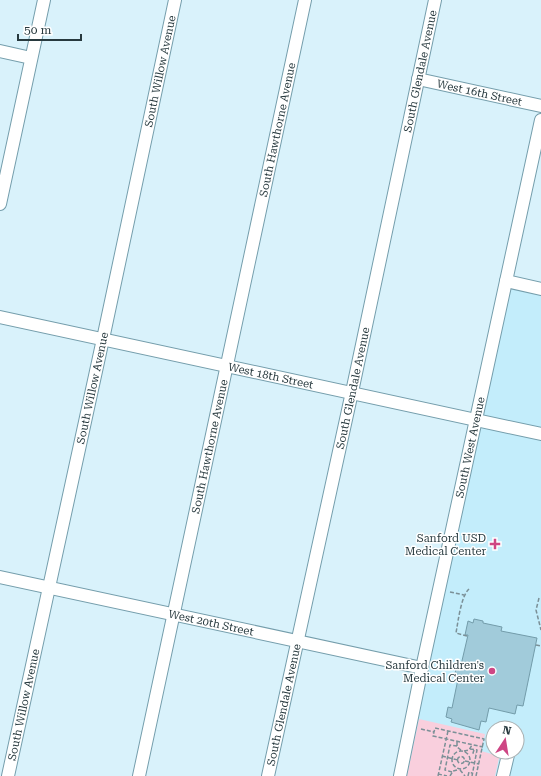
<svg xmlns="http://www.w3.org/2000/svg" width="541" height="776" font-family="'Roboto Serif',serif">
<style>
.built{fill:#c3edfb;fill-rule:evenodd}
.green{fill:#f9cfdd}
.building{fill:#a1cbda;stroke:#739caa}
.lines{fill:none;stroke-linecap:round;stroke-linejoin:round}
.minor-casing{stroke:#759eac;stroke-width:14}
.path{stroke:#7b9097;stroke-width:1.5;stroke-dasharray:4 2;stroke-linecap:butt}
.minor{stroke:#fff;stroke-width:12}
.poi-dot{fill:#ce4684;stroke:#fff;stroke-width:1.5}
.labels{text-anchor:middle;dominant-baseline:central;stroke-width:3;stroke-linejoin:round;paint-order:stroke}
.street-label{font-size:11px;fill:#27393e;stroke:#fff}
.poi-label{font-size:11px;fill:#27393e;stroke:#fff;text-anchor:end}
</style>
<rect width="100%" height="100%" fill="#d9f2fb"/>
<path class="built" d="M506 281 541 289V776H400ZM493 728H517V752H493Z"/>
<path class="green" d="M419 719 485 734 481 751 499 756V758L495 776H407Z"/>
<path class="building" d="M474 619 483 621V623L502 627 501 631 537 638 523 706 517 705 515 714 489 708 486 722 481 721 479 730 451 722 452 719 446 717 448 707 452 708 458 679 454 678 457 664 461 665 468 635H465L468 621 473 623Z"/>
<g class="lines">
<defs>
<g id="minor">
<path d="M0 51 31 58"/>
<path id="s1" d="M418 79 541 106"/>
<path d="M0 204 44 0"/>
<path d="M506 281 541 289"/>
<path id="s2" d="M0 317 541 434"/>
<path id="s3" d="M0 577 422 668"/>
<path id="s4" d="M8 776 103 339 175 0"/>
<path id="s5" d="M139 776 305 0"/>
<path id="s6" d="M268 776 352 392 435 0"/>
<path id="s7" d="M400 776 422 668 541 120"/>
<path d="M503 776 508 755V752"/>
</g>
</defs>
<use href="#minor" class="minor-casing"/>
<path class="path" d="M450 592 464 595
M539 598 536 610 541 630
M467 636 456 633C458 622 461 596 469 589
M536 645 541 646
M421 729 434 732
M457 742V747L461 750
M470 749 477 750 472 776
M474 750 473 753 476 754
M452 760a9 9 0 1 1 18 0a9 9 0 1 1-18 0Z
M464 751 469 750 472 745
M442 756 458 760
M457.5 760a3.5 3.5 0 1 1 7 0a3.5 3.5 0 1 1-7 0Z
M465 761 479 764
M460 770 465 776
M452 772 445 770 450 745 457 746
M438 774 447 776
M438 776 448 731
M450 776 453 771 457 770
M468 776 469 772 472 773
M476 776 484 739 435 728 433 736 483 747"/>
<use href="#minor" class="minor"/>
</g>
<g class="poi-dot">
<path d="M493 538h4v4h4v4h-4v4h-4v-4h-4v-4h4z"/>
<circle cx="492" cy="671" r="4"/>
</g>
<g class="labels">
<g class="street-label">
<text stroke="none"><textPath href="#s4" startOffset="721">South Willow Avenue</textPath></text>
<text stroke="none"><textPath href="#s6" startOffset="721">South Glendale Avenue</textPath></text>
<text stroke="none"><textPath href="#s1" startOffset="63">West 16th Street</textPath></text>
<text stroke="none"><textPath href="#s5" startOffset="661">South Hawthorne Avenue</textPath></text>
<text stroke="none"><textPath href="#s2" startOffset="277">West 18th Street</textPath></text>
<text stroke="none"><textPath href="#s4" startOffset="397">South Willow Avenue</textPath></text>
<text stroke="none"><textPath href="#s6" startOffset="397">South Glendale Avenue</textPath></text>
<text stroke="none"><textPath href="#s5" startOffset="337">South Hawthorne Avenue</textPath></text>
<text stroke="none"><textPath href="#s7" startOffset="336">South West Avenue</textPath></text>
<text stroke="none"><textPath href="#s3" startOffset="216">West 20th Street</textPath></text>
<text stroke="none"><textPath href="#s4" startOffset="73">South Willow Avenue</textPath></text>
<text stroke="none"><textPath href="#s6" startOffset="73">South Glendale Avenue</textPath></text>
</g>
<g class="poi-label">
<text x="486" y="538">Sanford USD<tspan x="486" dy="13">Medical Center</tspan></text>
<text x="484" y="665">Sanford Children's<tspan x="484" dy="13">Medical Center</tspan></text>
</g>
</g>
<g transform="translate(505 740) rotate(12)"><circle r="19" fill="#ffffff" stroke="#a9b0b2"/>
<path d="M0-3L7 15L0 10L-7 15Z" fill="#ce4684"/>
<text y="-6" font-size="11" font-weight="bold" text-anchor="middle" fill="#27393e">N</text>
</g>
<path d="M18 34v6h63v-6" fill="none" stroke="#27393e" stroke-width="2"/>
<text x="24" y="34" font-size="12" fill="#27393e" stroke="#ffffff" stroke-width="3" paint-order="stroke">50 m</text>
</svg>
